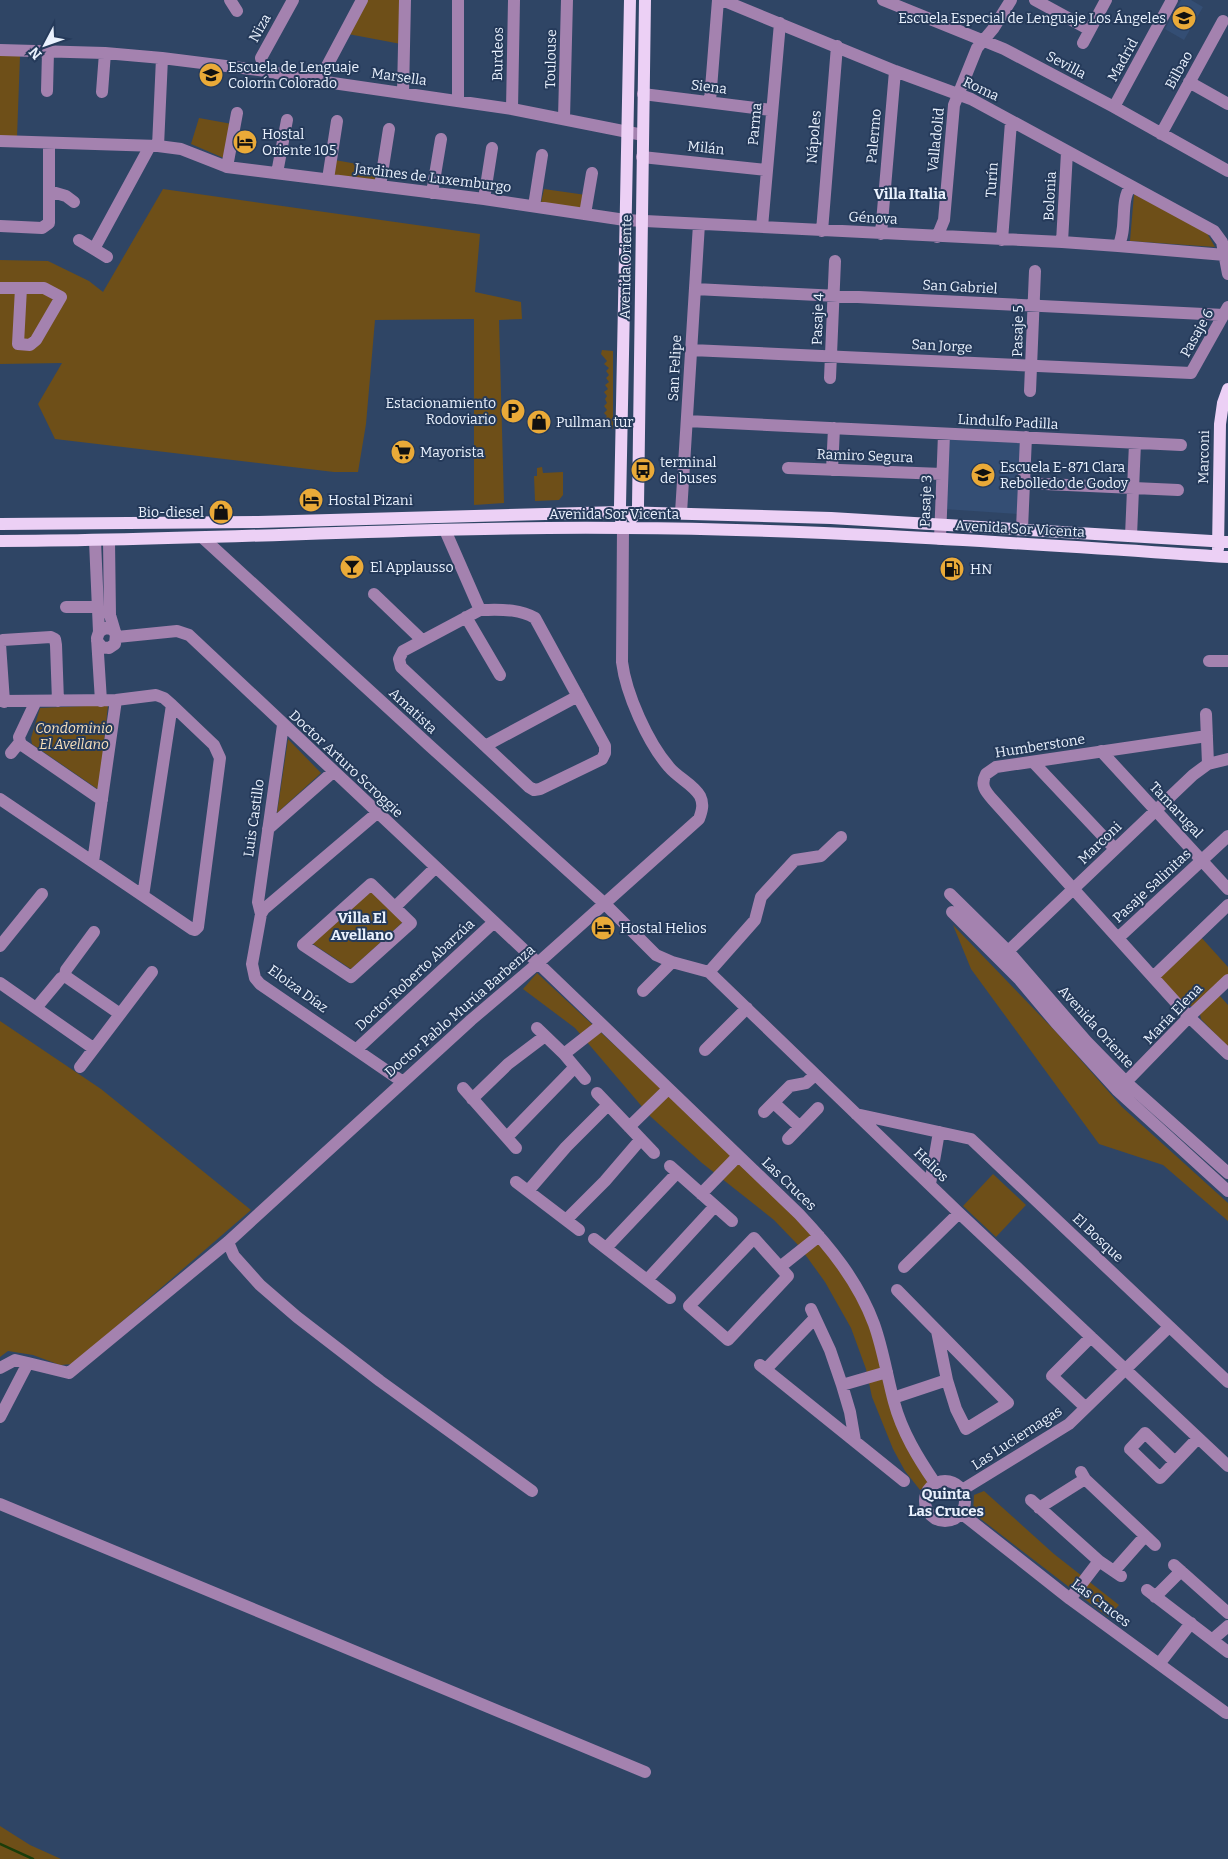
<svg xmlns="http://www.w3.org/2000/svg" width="1228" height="1859" font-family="Bitter,serif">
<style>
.built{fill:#344e74}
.green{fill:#6e4f18}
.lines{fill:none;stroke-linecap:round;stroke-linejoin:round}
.stream{stroke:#1a3d09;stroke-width:2.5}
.minor{stroke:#a482af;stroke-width:12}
.major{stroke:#ecd0f5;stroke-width:12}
.labels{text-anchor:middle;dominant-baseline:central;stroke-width:4;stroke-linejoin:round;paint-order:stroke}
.poi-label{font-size:14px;fill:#eaf2fe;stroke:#253a5a;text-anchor:start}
.street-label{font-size:14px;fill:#eaf2fe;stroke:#253a5a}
.park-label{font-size:14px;font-style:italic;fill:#f9e0ba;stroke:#253a5a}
.neighbourhood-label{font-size:15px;font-weight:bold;fill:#eaf2fe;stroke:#253a5a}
</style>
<rect width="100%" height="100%" fill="#2f4565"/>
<path class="built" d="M1181 0H1191L1203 7 1184 40 1165 29Z
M948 436 1021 441 1018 514 944 509Z"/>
<path class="green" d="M366 0H402L401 44 348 34Z
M0 55 20 56 17 137 0 136Z
M199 118 232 124 226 159 191 144Z
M335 160 379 168 376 184 332 177Z
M163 189 480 234 475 292 521 302 522 319 499 320 504 503 474 505V319L375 320 366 424 358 472H334L55 439 38 404 62 363 0 364V260L48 261 89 281 103 292Z
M544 189 586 195 583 211 540 207Z
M1134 194 1207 233 1215 247 1130 241Z
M602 350 613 351V429L604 420 607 416 604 413 607 410 604 406 607 403 605 399 607 396 604 392 608 389 605 385 609 382 606 378 609 375 606 371 609 368 604 364 607 361 601 354Z
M542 467 543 473 563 472V495L559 500 535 501 534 476H537V468Z
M108 705 99 790 32 744 31 738 40 708Z
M288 739 321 773 277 813Z
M371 887 405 920 351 969 310 942Z
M953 925 1058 1034 1122 1107 1228 1203V1221L1163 1165 1099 1144 971 969Z
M1200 936 1228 967V975L1194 1006H1186L1158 975Z
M537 973 785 1204 828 1250 864 1307 928 1484 920 1490 905 1471 893 1449 872 1397 866 1369 851 1328 825 1282 799 1246 774 1220 702 1163 650 1116 575 1028 523 989Z
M1219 995 1228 1005V1047L1201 1019 1200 1014Z
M0 1021 101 1089 251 1210 73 1364 60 1365 33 1355 8 1351 0 1357Z
M993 1174 1026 1205 996 1237 963 1206Z
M984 1491 1054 1554 1119 1605 1108 1617 973 1513 974 1495Z
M0 1826 30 1845 61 1859H0Z"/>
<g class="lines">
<path class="stream" d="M0 1844 33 1859"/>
<path class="minor" d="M230 0 237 11
M722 0 895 71 971 99 1214 231 1222 242 1228 274
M883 0 1004 49 1114 107 1228 171
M1035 0 1090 30
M1083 43 1106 0
M0 50 105 53 162 58 266 71 319 81 512 109 643 135
M266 71 261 58 293 0
M319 81 362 0
M1189 82 1228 104
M47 91 48 52
M102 92 105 53
M403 93 405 0
M643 94 771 110
M458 101V0
M710 101 718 0
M1114 107 1172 0
M512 109 514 0
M564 118 567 0
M1161 134 1223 21
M0 141 158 146 181 149 227 167 484 199 625 220 1062 242 1118 246C1128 229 1119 201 1131 186
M158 146 162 58
M642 157 766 170
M227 167 237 113
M277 173 287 120
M328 179 337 121
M380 186 389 129
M49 191 66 196 74 202
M432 193 441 139
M484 199 492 148
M534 206 542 155
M585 214 592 173
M0 226 42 228 49 223V143
M762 227 780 23
M822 231 837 46
M881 234 895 71
M937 237 944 220 954 105 977 48 993 29 1011 0
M79 240 107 257
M1002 240 1011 122
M1062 242 1067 152
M1118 246 1225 255
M94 249 150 146
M0 288H44L61 297 36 340 30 345 18 344 21 288
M695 289 1224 315
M691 350 1191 373 1228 307
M830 378 835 261
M1030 391 1035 271
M687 421 1181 445
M788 468 942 474
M832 470 834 428
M1023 483 1178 490
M681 513 699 224
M1022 529 1026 437
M445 530 480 610
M1131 536 1135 443
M203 538 431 747 605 904 656 955 672 962 709 972 959 1213 1228 1466
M940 539 944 434
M95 541 99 632
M109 541 110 615 115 632
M374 594 422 640
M66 607H98
M480 610C499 610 518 608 535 618L605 746V753L602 759 540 789 534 790 529 787 401 667 399 659 403 651Z
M466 617 500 675
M117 637 177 631 189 635 538 963 799 1214C830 1247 858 1281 874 1324 883 1349 887 1376 894 1402 902 1432 918 1458 935 1483
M97 641 102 647 109 648 115 644 116 634 112 629 105 628 99 632 97 638 101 701
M1209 661H1228
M0 701 116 700 156 695 164 698 172 705 214 745 220 758 198 927 195 930 192 929 0 799
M36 701 19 737 20 742 22 745 102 800
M4 702 0 644 3 640 51 637 55 639 56 645 58 701
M1206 714 1208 764
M1207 736 996 767 986 774C980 785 985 791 993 800L1189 1017 1228 1054
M485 746 578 696
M1101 751 1228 889
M11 753 20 742
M1033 762 1115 849
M377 813 264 909 261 914 252 964 255 978 260 984 403 1082
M268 829 333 772
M93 862 116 700
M371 884 411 923 351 977 303 945Z
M950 894 1009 952 1086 1041 1127 1083 1228 1173
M143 896 172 705
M395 907 435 868
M952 912 1019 979 1056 1023 1117 1090 1228 1191
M261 914 258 902 283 725
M94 932 66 970 65 976 120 1014
M1118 938 1228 836
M0 946 42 894
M1004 955 1193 775 1208 764 1228 759
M709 972 755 920 761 897 795 860 821 856 841 837
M1153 977 1228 905
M0 983 93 1048
M643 991 672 962
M36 1008 61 978 65 976
M537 1028 564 1054 585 1079
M357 1049 493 923
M705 1050 747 1008
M564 1054 601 1025
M80 1067 152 972
M1121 1087 1189 1017 1228 980
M463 1088 516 1148
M597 1093 654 1153
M472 1099 508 1064 545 1036
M774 1103 800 1127
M764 1112 790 1086 806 1083 815 1075
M856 1114 971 1139 1228 1382
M629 1127 668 1089
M507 1137 575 1067
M788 1139 818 1108
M670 1166 732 1221
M516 1182 579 1230
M930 1184 939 1132
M528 1191 566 1147 608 1105
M701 1194 738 1156
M566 1220 605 1181 641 1139
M594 1239 670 1298
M228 1242 234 1256 260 1285 297 1317 380 1381 532 1491
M606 1248 677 1173
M780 1267 788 1276 728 1340 689 1306 754 1238 780 1267 819 1236
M904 1267 959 1213
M647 1280 715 1206
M811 1309 830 1350 842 1385 887 1372
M937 1331 947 1380
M760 1365 904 1481
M0 1368 15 1360 28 1363
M766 1369 815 1318
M842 1385 850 1412 855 1441
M893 1398 947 1380 956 1409 966 1429 1008 1403 897 1290
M1085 1407 1052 1376 1091 1337
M0 1417 28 1363 69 1373 228 1242 471 1020 538 963 699 819C702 811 704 804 700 796 693 784 678 778 669 767 648 743 626 694 622 662L623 528
M1175 1462 1145 1433 1130 1449 1160 1478 1198 1438
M1081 1472 1085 1479 1155 1545
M925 1501a20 20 0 1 1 40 0a20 20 0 1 1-40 0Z
M962 1490 1069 1424 1169 1327
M1031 1500 1099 1561 1121 1576
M0 1504 645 1772
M1039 1508 1085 1479
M961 1513 1070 1599 1226 1713
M1174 1565 1228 1613
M1114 1571 1145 1536
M1147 1590 1228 1652
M1155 1597 1181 1571
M1070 1599 1099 1561
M1213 1639 1228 1626
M1159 1664 1191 1623"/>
<path class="major" d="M633 517 637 512 638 506 645 0
M621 520 620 506 630 0
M0 524 258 522 620 512 831 518 1228 542
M0 541C208 541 416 526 624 528 825 529 1027 544 1228 557
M1218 549 1220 424 1223 403 1228 389"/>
</g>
<defs>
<symbol id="school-disc" viewBox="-11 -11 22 22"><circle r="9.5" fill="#eaaa38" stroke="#253a5a"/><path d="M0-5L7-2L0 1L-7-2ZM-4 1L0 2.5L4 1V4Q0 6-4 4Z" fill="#111"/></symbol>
<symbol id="hotel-disc" viewBox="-11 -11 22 22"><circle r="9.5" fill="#eaaa38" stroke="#253a5a"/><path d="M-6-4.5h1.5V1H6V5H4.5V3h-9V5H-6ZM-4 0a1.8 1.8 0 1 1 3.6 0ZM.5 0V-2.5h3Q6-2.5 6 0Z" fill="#111"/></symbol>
<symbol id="parking-disc" viewBox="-11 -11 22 22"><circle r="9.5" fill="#eaaa38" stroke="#253a5a"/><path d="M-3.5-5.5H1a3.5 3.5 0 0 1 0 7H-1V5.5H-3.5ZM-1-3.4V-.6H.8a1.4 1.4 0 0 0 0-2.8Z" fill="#111"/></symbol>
<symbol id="shop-disc" viewBox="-11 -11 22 22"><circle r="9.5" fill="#eaaa38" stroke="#253a5a"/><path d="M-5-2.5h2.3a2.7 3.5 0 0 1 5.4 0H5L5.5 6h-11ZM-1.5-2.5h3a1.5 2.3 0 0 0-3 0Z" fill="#111"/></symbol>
<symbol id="supermarket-disc" viewBox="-11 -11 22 22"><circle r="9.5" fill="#eaaa38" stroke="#253a5a"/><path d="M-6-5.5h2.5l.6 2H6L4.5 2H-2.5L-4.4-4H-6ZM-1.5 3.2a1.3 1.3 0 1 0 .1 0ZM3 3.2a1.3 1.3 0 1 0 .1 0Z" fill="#111"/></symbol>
<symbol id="bus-disc" viewBox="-11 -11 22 22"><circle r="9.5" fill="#eaaa38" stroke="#253a5a"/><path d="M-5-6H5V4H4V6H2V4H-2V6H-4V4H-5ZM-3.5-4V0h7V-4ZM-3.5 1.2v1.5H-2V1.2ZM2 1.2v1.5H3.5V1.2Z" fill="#111"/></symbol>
<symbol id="bar-disc" viewBox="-11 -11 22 22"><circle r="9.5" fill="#eaaa38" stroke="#253a5a"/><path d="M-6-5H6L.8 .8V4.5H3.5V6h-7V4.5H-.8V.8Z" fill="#111"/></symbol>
<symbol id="fuel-disc" viewBox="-11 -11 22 22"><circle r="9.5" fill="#eaaa38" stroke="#253a5a"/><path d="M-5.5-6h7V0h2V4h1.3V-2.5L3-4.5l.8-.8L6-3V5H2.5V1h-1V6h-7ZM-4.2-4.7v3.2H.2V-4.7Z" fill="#111"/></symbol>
</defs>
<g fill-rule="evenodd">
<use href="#school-disc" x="1170" y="4" width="28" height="28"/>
<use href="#school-disc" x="197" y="61" width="28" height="28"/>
<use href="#hotel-disc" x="231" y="128" width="28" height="28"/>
<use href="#parking-disc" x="499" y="397" width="28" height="28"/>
<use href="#shop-disc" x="525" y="408" width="28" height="28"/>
<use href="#supermarket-disc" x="389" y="438" width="28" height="28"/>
<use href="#bus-disc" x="629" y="456" width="28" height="28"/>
<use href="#school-disc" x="969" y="461" width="28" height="28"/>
<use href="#hotel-disc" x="297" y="486" width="28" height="28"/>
<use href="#shop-disc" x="207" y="498" width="28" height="28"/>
<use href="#bar-disc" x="338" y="553" width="28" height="28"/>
<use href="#fuel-disc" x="938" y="555" width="28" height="28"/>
<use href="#hotel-disc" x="589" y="914" width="28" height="28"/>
</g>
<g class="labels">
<g class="poi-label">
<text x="1166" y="18" text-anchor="end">Escuela Especial de Lenguaje Los Ángeles</text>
<text x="228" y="67">Escuela de Lenguaje<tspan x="228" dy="16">Colorín Colorado</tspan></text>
<text x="262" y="134">Hostal<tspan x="262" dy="16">Oriente 105</tspan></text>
<text x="496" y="403" text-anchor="end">Estacionamiento<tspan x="496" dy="16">Rodoviario</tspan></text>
<text x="556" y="422">Pullman tur</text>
<text x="420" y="452">Mayorista</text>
<text x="660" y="462">terminal<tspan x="660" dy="16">de buses</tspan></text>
<text x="1000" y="467">Escuela E-871 Clara<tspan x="1000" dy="16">Rebolledo de Godoy</tspan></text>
<text x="328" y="500">Hostal Pizani</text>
<text x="204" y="512" text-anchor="end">Bio-diesel</text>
<text x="370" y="567">El Applausso</text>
<text x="970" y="569">HN</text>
<text x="620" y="928">Hostal Helios</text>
</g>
<g class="street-label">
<text transform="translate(260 28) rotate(-61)">Niza</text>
<text transform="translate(498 54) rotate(-89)">Burdeos</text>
<text transform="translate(551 59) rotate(-89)">Toulouse</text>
<text transform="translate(1123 60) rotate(-61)">Madrid</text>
<text transform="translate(1066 65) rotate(28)">Sevilla</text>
<text transform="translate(1179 70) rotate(-61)">Bilbao</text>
<text transform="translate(399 77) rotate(8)">Marsella</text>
<text transform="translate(709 87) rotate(7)">Siena</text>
<text transform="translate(981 89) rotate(25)">Roma</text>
<text transform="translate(755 124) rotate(-85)">Parma</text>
<text transform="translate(874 136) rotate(-85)">Palermo</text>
<text transform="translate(814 137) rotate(-85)">Nápoles</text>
<text transform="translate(936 140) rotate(-84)">Valladolid</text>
<text transform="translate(706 148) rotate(6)">Milán</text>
<text transform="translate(433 178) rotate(7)">Jardines de Luxemburgo</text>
<text transform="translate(992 180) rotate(-86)">Turín</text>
<text transform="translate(1050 196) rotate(-87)">Bolonia</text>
<text transform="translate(873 218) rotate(3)">Génova</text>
<text transform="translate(626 267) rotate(-89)">Avenida Oriente</text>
<text transform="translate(960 287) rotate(3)">San Gabriel</text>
<text transform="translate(818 319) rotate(-88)">Pasaje 4</text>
<text transform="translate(1018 331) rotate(-89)">Pasaje 5</text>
<text transform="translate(1197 333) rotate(-61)">Pasaje 6</text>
<text transform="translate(942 346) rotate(3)">San Jorge</text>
<text transform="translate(675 368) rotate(-87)">San Felipe</text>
<text transform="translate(1008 422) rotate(3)">Lindulfo Padilla</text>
<text transform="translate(865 456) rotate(2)">Ramiro Segura</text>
<text transform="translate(1204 457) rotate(-89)">Marconi</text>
<text transform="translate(926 501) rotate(-88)">Pasaje 3</text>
<text x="614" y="514">Avenida Sor Vicenta</text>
<text transform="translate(1020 529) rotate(3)">Avenida Sor Vicenta</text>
<text transform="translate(413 711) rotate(43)">Amatista</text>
<text transform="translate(1040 746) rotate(-9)">Humberstone</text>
<text transform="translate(346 764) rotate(43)">Doctor Arturo Scroggie</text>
<text transform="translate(1176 810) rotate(47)">Tamarugal</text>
<text transform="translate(254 818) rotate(-82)">Luis Castillo</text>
<text transform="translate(1100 843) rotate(-44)">Marconi</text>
<text transform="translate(1152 886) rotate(-43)">Pasaje Salinitas</text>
<text transform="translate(415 975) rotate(-43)">Doctor Roberto Abarzúa</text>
<text transform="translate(298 989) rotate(36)">Eloiza Díaz</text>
<text transform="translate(460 1011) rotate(-41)">Doctor Pablo Murúa Barbenza</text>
<text transform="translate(1173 1014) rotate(-46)">María Elena</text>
<text transform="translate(1096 1027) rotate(48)">Avenida Oriente</text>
<text transform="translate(931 1165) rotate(44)">Helios</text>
<text transform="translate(789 1184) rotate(44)">Las Cruces</text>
<text transform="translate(1098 1238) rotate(43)">El Bosque</text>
<text transform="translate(1017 1438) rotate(-33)">Las Luciernagas</text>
<text transform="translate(1101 1603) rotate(37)">Las Cruces</text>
</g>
<g class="park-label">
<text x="74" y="728">Condominio<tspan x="74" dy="16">El Avellano</tspan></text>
</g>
<g class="neighbourhood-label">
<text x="910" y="194">Villa Italia</text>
<text x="362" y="918">Villa El<tspan x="362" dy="17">Avellano</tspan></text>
<text x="946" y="1494">Quinta<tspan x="946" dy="17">Las Cruces</tspan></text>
</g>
</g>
<g transform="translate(45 45) rotate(229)" stroke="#253a5a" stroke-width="4" paint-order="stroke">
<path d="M0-4L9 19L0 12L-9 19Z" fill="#eaf2fe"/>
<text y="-8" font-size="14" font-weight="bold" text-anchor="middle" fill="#eaf2fe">N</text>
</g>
</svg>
